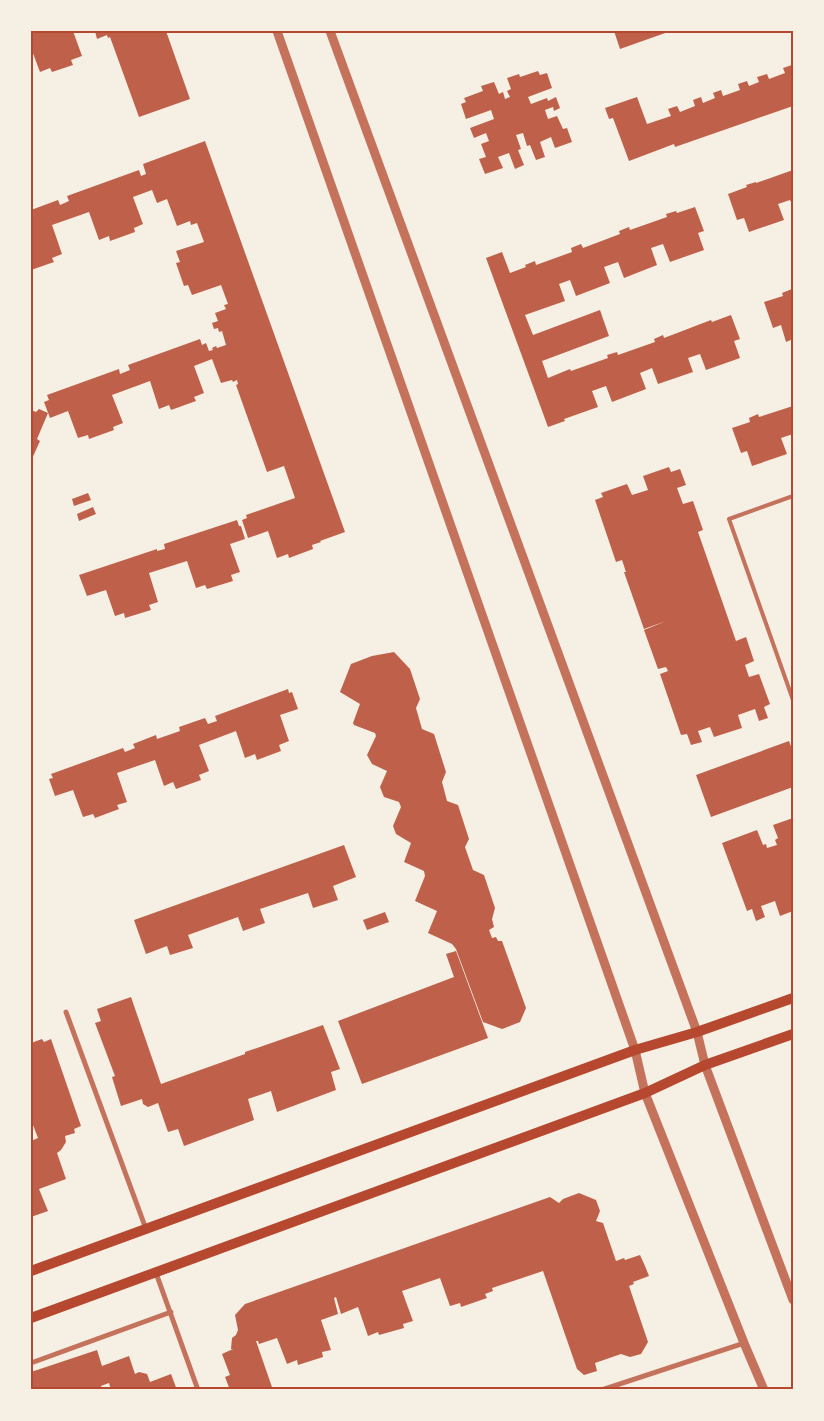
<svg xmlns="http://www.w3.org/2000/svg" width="824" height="1421" font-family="Signika,sans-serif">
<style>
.building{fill:#bf614a}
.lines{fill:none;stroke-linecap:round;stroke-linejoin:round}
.service{stroke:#c5725c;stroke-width:4}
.minor{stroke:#c5725c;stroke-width:5}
.tertiary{stroke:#c5725c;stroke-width:9}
.secondary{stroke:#b5482f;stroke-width:10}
.neatline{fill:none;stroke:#b5482f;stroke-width:2}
</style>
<rect width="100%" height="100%" fill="#f6efe4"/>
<path class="building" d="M31 31H73L82 56 71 60 73 65 52 72 50 68 40 72 31 48Z
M95 31H166L190 99 139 117 110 37 108 38 107 35 97 39Z
M614 31H668V32L620 49Z
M792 65 793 106 675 147 674 144 629 161 613 118 609 119 605 108 637 97 647 124 671 116 668 109 677 106 680 112 695 106 693 100 701 97 703 103 715 98 713 93 721 90 723 96 740 90 738 84 747 81 749 86 759 82 757 77 767 74 769 79 785 73 783 68Z
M538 71 540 75 547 73 552 88 528 97 531 104 547 98 548 101 556 97 560 108 554 111 553 107 545 110 548 119 557 116 563 129 567 128 572 142 555 148 551 137 540 142 545 157 536 160 530 145 527 146 523 133 516 135 521 149 518 150 524 165 515 169 509 153 498 157 503 168 485 174 479 159 486 157 481 144 489 141 486 133 474 138 470 128 494 119 491 110 466 119 461 104 466 102 464 98 483 91 481 86 494 82 499 94 503 92 505 99 510 97 507 91 511 89 507 78 519 74 520 77Z
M205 141 345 532 320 541 321 542 312 545 313 549 289 558 288 554 277 558 268 531 248 538 242 520 247 518 246 515 295 498 284 466 267 472 236 385 238 384 237 380 233 382 232 380 221 383 212 359 194 366 204 393 194 397 196 401 171 410 169 405 159 409 150 381 112 395 123 423 113 427 114 430 89 439 88 435 78 438 68 411 50 418 44 402 49 400 47 395 119 369 120 374 130 370 128 365 200 339 202 345 206 343 209 351 213 350 212 348 216 346 217 348 226 345 222 331 219 332 218 328 214 329 212 323 218 321 215 313 226 309 224 305 228 304 221 285 192 295 188 285 184 286 176 263 180 262 176 251 204 242 197 223 191 225 190 221 177 226 167 199 157 203 152 190 133 197 143 224 134 228 135 232 110 241 109 236 99 240 89 212 52 225 62 254 52 258 54 262 31 270V210L58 200 60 205 69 201 67 196 139 170 141 176 146 174 143 164Z
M793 170V206L790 200 778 204 784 220 749 232 744 218 737 220 728 194 747 187 746 185 756 182V183Z
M695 207 704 231 698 233 704 250 670 262 663 244 651 248 657 265 624 278 618 262 604 267 610 283 576 296 570 280 559 284 565 301 525 315 533 335 600 310 609 336 542 361 548 378 570 369 571 371 608 358 607 355 617 352 618 355 655 342 654 339 663 335 664 338 711 320 712 322 731 315 740 339 734 341 740 358 706 370 700 354 688 358 693 372 658 384 652 368 640 373 646 389 612 402 606 386 592 391 598 407 564 419 565 421 548 427 486 258 502 252 510 273 526 267 525 265 535 261 536 265 572 252 571 248 581 244 583 248 620 234 619 231 629 227 630 230 667 217 666 214 676 211 677 213Z
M792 289 793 291V339L786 342 781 325 773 328 764 302 783 296 782 293Z
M793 406V434L781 438 787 454 752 466 747 451 741 453 732 428 750 422 749 418 758 414 759 417Z
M39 409 48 413 37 439 40 441 31 461V410L36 412Z
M669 467 671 472 680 469 686 485 677 488 683 504 693 501 703 530 698 532 736 641 746 637 754 661 745 665 749 677 759 674 770 704 764 707 768 718 759 721 755 709 738 715 742 728 714 737 710 727 698 731 702 742 691 745 687 734 681 735 660 674 668 671 666 667 658 669 644 630 666 621 644 629 624 572H626L622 560 616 562 595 500 603 497 601 493 627 484 632 495 648 490 643 476Z
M88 493 91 500 74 506 72 499Z
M93 507 96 514 79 521 77 514Z
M237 520 239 526H241L245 539 230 544 240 572 231 575 233 581 207 589 205 585 196 588 187 561 149 573 158 602 149 605 151 610 125 618 124 613 115 616 106 590 87 596 79 575 157 549V551L165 549 164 544Z
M394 652 410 669 420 699 416 708 422 729 434 734 446 772 442 782 447 801 458 805 469 839 465 847 473 870 484 875 495 908 492 919 494 927 489 930 492 938 496 937 498 941H502L526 1008 520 1022 502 1029 483 1022 456 949 452 944 428 933 437 911 415 901 425 876 424 871 404 862 411 843 396 834 393 826 401 807 399 802 384 797 380 787 387 771 372 764 367 755 376 736 375 733 354 725 353 723 360 704 340 692 351 664 372 656Z
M288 689 289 693 292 692 298 709 280 715 289 741 279 745 281 751 257 760 255 754 245 758 236 731 199 745 209 771 199 775 201 780 176 789 173 782 164 786 155 760 117 773 127 802 117 805 119 809 95 818 93 814 83 817 73 790 55 796 49 779 53 778 51 774 123 748 125 752 135 748 133 744 156 735 157 739 180 731 179 727 205 718 208 724 217 721 215 716Z
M789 741 793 752V787L711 817 696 775Z
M793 818V911L780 916 775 901 761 906 765 917 756 921 752 909 747 911 722 843 757 830 763 845 766 844 767 848 777 845 775 840 778 838 773 825Z
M344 845 356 877 333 886 338 900 313 908 308 893 260 909 265 923 243 931 238 917 188 935 193 948 170 955 167 946 146 954 134 920Z
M385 912 389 922 367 930 363 920Z
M456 951 488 1038 362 1084 338 1021 454 977 446 954Z
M131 997 161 1084 245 1054V1052L257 1048 323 1025 340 1069 331 1072 336 1090 277 1112 271 1091 248 1099 254 1120 184 1146 178 1129 168 1132 158 1103 148 1107 143 1104 142 1099 121 1106 116 1090 112 1077 115 1076 95 1023 101 1021 97 1009Z
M42 1039 44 1042 51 1039 81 1126 74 1129 75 1133 65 1136 66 1142 61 1150 57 1153 66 1179 39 1189 48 1211 31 1217V1141L38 1138 31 1120V1043Z
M579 1193 596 1200 600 1211 596 1221 603 1223 616 1261 624 1258 625 1260 640 1255 645 1266 649 1276 633 1282 634 1284 629 1286 648 1342 641 1354 630 1357 621 1354 595 1363 597 1371 584 1375 577 1369 543 1271 492 1288 493 1291 485 1294 487 1298 461 1307 460 1303 450 1306 440 1278 402 1291 413 1321 403 1324 404 1328 379 1335 378 1332 368 1336 358 1307 341 1314 336 1297 334 1298 338 1314 321 1320 331 1350 322 1352 323 1357 298 1365 297 1360 287 1364 277 1338 259 1344 258 1341H256L273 1390H230L225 1377 230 1375 222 1354 233 1349H231L232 1338 236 1335 238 1330 235 1315 245 1304 550 1197 559 1203 563 1199Z
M97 1350 102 1366 129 1356 135 1374 139 1372 147 1374 150 1382 171 1374 177 1390H111L109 1383 101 1386 102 1390H31V1372Z"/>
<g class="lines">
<path class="service" d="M793 496 729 519 793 700"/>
<path class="minor" d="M66 1012 146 1229
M156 1273 198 1390
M31 1363 171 1312
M601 1390 744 1343"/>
<path class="tertiary" d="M277 31 635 1050 645 1093 744 1343 764 1390
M330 31 697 1032 705 1065 793 1300"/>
<path class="secondary" d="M31 1271 635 1050 697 1032 793 998
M31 1318 645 1093 705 1065 793 1034"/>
</g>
<rect width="824" height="1421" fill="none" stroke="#f6efe4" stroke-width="65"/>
<rect x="32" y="32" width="760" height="1356" class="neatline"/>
</svg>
